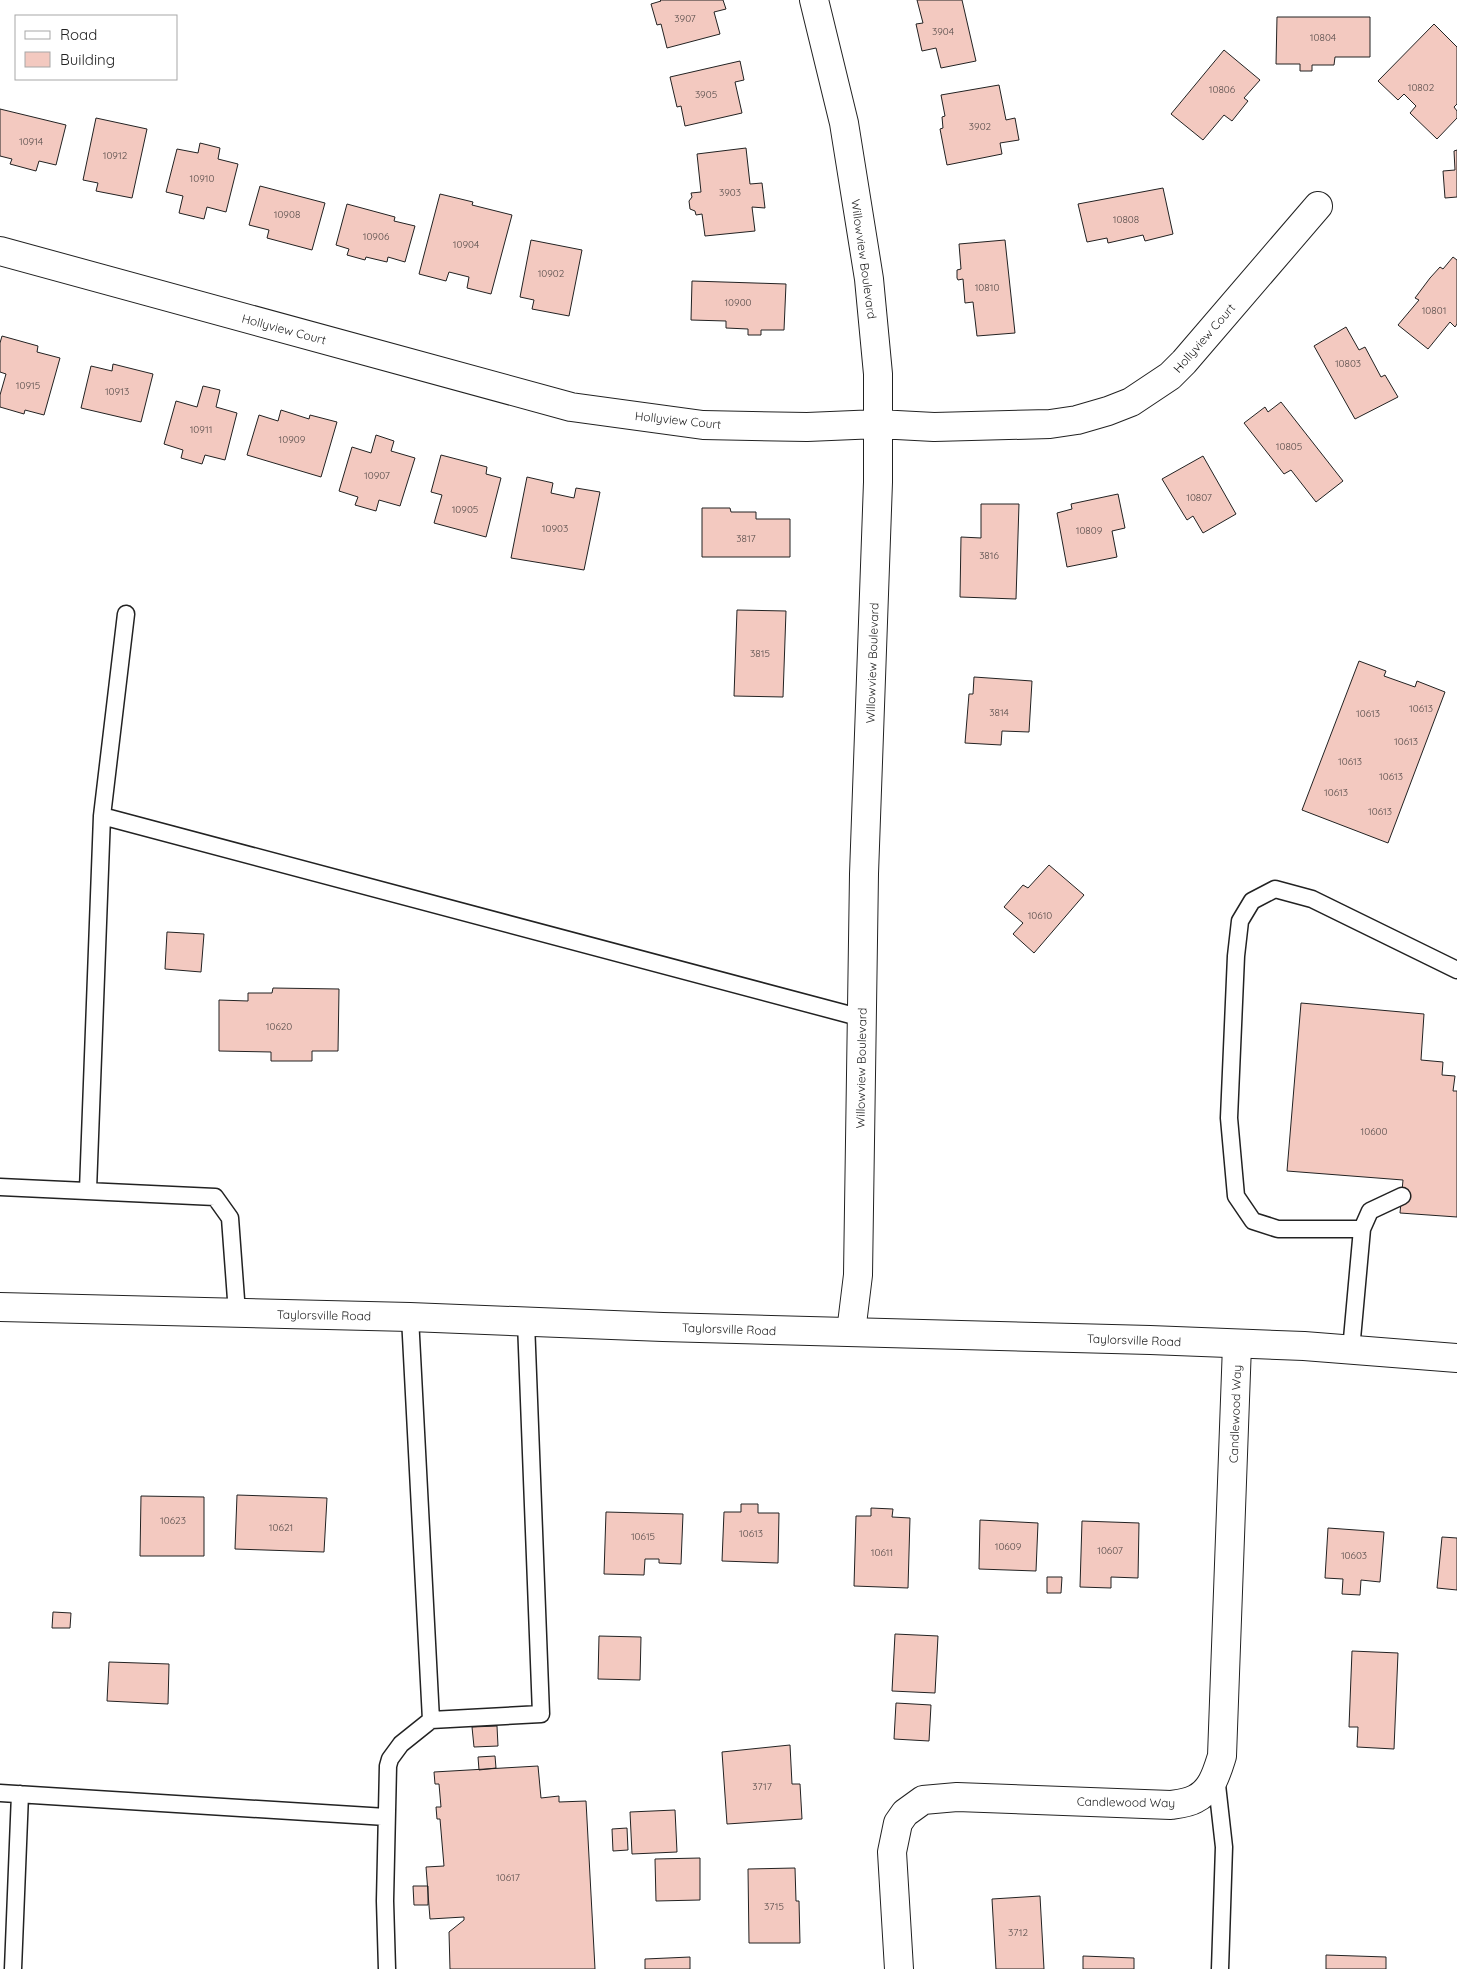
<svg xmlns="http://www.w3.org/2000/svg" width="1457" height="1969" font-family="Quicksand,sans-serif">
<style>
.building{fill:#f3c9c0;stroke:#222}
.lines{fill:none;stroke-linecap:round;stroke-linejoin:round}
.lane-casing{stroke:#222;stroke-width:19}
.street-casing{stroke:#222;stroke-width:30}
.primary-casing{stroke:#222;stroke-width:30}
.lane{stroke:#fff;stroke-width:16}
.street{stroke:#fff;stroke-width:28}
.primary{stroke:#fff;stroke-width:28}
.labels{text-anchor:middle;dominant-baseline:central;stroke-width:4;stroke-linejoin:round;paint-order:stroke}
.number-label{font-size:10px;fill:#564c4a}
.street-label{font-size:12px;fill:#222;stroke:#fff}
</style>
<rect width="100%" height="100%" fill="#fff"/>
<path class="building" d="M660 0H723L726 9 714 12 720 34 667 48 661 24 657 25 651 4 661 1Z
M917 0H962L976 61 941 68 936 48 922 51 916 24 923 23Z
M1277 17H1370V57H1335L1334 65H1312V71H1300V64H1276Z
M1434 24 1457 47V104L1454 107 1457 111V118L1437 139 1410 113 1416 106 1404 94 1398 100 1378 81Z
M1224 50 1260 80 1244 98 1248 101 1232 121 1224 115 1203 140 1171 114Z
M740 61 744 80 735 82 742 113 685 126 681 106 677 107 670 77Z
M999 85 1006 120 1015 118 1019 140 1000 143 1002 154 947 165 940 129 943 128 942 117 945 116 941 95Z
M0 109 66 125 56 165 39 161 36 171 10 164 12 159 0 156Z
M96 118 147 129 132 198 96 191 98 183 83 180Z
M200 143 220 148 218 159 238 164 226 212 207 207 204 219 179 213 183 196 166 192 177 149 198 153Z
M746 148 750 184 762 183 765 208 752 207 755 231 705 236 702 214 696 215 695 211 690 209 689 201 692 197 691 193 701 192 697 154Z
M1457 150V197L1445 198 1443 171 1455 170 1454 151Z
M260 186 325 203 312 250 267 238 269 230 249 225Z
M1163 188 1173 234 1145 241 1143 235 1108 243 1107 238 1087 242 1078 204Z
M440 194 473 202 472 205 512 215 491 294 467 288 469 277 449 272 446 281 419 274Z
M347 204 395 217 394 221 415 226 405 262 388 257 387 262 366 257 365 260 347 255 349 249 336 245Z
M531 240 582 250 569 316 532 309 534 300 520 297Z
M1005 240 1015 333 977 336 973 302 965 303 963 279 958 280 957 278V270L961 269 959 244Z
M1453 257 1457 260V324L1455 327 1450 322 1428 349 1398 325 1419 300 1415 298 1430 278 1440 267 1443 269Z
M692 281 786 284 784 330H761V335H748V329L726 328V321L691 320Z
M1346 327 1359 350 1365 347 1381 377 1385 375 1398 397 1355 419 1314 346Z
M2 336 38 346 37 352 60 358 44 415 25 410 24 414 0 407V395L6 374 0 372V343Z
M113 364 153 374 141 422 81 408 91 366 112 371Z
M203 386 220 390 216 407 237 413 225 460 205 455 202 464 181 458 183 450 164 444 176 401 197 407Z
M1281 402 1343 481 1316 502 1291 470 1284 474 1244 423 1265 407 1268 412Z
M281 410 309 419 310 415 337 422 321 477 247 455 259 415 278 421Z
M376 435 394 441 391 451 415 458 400 506 379 500 376 511 355 505 358 497 339 491 352 447 371 453Z
M441 455 487 467 486 474 501 478 486 537 434 523 442 495 431 492Z
M1203 456 1236 514 1203 533 1193 516 1187 520 1162 479Z
M527 477 553 483 551 493 574 498 576 488 600 492 584 570 511 558Z
M1118 494 1125 528 1112 531 1117 557 1067 567 1057 513 1072 509 1071 504Z
M981 504H1019L1016 599 960 597 961 537 981 538Z
M702 508H730L731 512H756V519H790V557H702Z
M737 610 786 611 783 697 734 696Z
M1359 661 1386 671 1384 676 1415 687 1417 681 1445 692 1388 843 1302 810Z
M974 677 1032 681 1029 732 1002 731 1001 745 965 743 969 694H973Z
M1049 865 1084 895 1034 953 1013 934 1023 923 1004 907 1023 885 1028 888Z
M167 932 204 934 201 972 165 969Z
M273 988 339 989 338 1051H312V1061H271V1052L219 1051V1000L248 1001V993H272Z
M1301 1003 1424 1014 1421 1060 1443 1062 1442 1075 1455 1076 1453 1091H1457V1217L1400 1213 1403 1180 1287 1171Z
M237 1495 327 1498 324 1552 235 1549Z
M141 1496 204 1497V1556H140Z
M741 1504H758V1513H779L778 1563 722 1561 724 1512H741Z
M871 1508 893 1509 892 1517 910 1518 908 1588 854 1586 856 1516H871Z
M606 1512 683 1514 681 1564 659 1563V1559H645L644 1575 604 1574Z
M980 1520 1038 1523 1036 1571 979 1569Z
M1082 1521 1139 1523 1138 1578 1111 1577V1588L1080 1587Z
M1328 1528 1384 1532 1380 1582 1361 1580 1360 1595 1342 1594 1343 1579 1325 1578Z
M1442 1537 1457 1538V1590L1437 1588Z
M1047 1577H1062L1061 1593H1047Z
M53 1612 71 1613 70 1628H52Z
M895 1634 938 1636 935 1693 892 1691Z
M599 1636 641 1637 640 1680 598 1679Z
M1352 1651 1398 1653 1394 1749 1357 1747 1358 1727H1349Z
M109 1662 169 1664 168 1704 107 1701Z
M896 1703 931 1705 929 1741 894 1739Z
M497 1726 498 1746 474 1747 472 1727Z
M790 1745 792 1784H800L802 1819 727 1824 722 1752Z
M495 1756 496 1768 479 1770 478 1757Z
M538 1766 541 1798 559 1796V1802L586 1801 595 1969H450L449 1932 464 1920V1917L430 1919 426 1867 444 1866 440 1819H437L436 1807H441L439 1784H435L434 1772Z
M675 1810 677 1852 632 1854 630 1812Z
M627 1828 628 1850 613 1851 612 1829Z
M700 1858V1900L656 1901 655 1859Z
M795 1868 796 1901H799L800 1943H749L748 1869Z
M413 1886H428V1905H414Z
M1040 1896 1044 1969H996L992 1899Z
M1326 1955 1386 1957V1969H1326Z
M1083 1956 1134 1958V1969H1083Z
M690 1957V1969H645V1959Z"/>
<g class="lines">
<defs>
<path id="lane" d="M102 816 862 1018
M0 1187 215 1197 230 1218 237 1313
M88 1190 102 816 126 614
M1362 1229H1278L1253 1221 1236 1196 1229 1118 1236 956 1240 921 1252 901 1275 889 1312 899 1457 970
M410 1317 431 1720
M1351 1350 1362 1229 1370 1211 1402 1196
M1216 1776 1224 1847 1220 1969
M0 1793 386 1817
M13 1969 20 1794
M387 1969 385 1901 388 1766 390 1759 401 1744 431 1720 541 1714 526 1322"/>
<path id="street" d="M814 0 844 123 869 279 878 374V482L864 874 858 1275 851 1332
M0 251 571 407 703 425 807 427 878 424 934 427 1050 424 1077 420 1108 411 1131 402 1170 376 1184 362 1318 206
M899 1969 892 1852 898 1823 905 1813 923 1800 957 1797 1171 1805C1178 1804 1188 1803 1195 1799 1212 1791 1217 1772 1222 1756L1237 1345"/>
<path id="primary" d="M0 1307 410 1317 663 1327 1150 1340 1304 1346 1457 1358"/>
</defs>
<use href="#lane" class="lane-casing"/>
<use href="#street" class="street-casing"/>
<use href="#primary" class="primary-casing"/>
<use href="#lane" class="lane"/>
<use href="#street" class="street"/>
<use href="#primary" class="primary"/>
</g>
<g class="labels">
<g class="number-label">
<text x="685" y="18">3907</text>
<text x="943" y="31">3904</text>
<text x="1323" y="37">10804</text>
<text x="1421" y="87">10802</text>
<text x="1222" y="89">10806</text>
<text x="706" y="94">3905</text>
<text x="980" y="126">3902</text>
<text x="31" y="141">10914</text>
<text x="115" y="155">10912</text>
<text x="202" y="178">10910</text>
<text x="730" y="192">3903</text>
<text x="287" y="214">10908</text>
<text x="1126" y="219">10808</text>
<text x="376" y="236">10906</text>
<text x="466" y="244">10904</text>
<text x="551" y="273">10902</text>
<text x="987" y="287">10810</text>
<text x="738" y="302">10900</text>
<text x="1434" y="310">10801</text>
<text x="1348" y="363">10803</text>
<text x="28" y="385">10915</text>
<text x="117" y="391">10913</text>
<text x="201" y="429">10911</text>
<text x="292" y="439">10909</text>
<text x="1289" y="446">10805</text>
<text x="377" y="475">10907</text>
<text x="1199" y="497">10807</text>
<text x="465" y="509">10905</text>
<text x="555" y="528">10903</text>
<text x="1089" y="530">10809</text>
<text x="746" y="538">3817</text>
<text x="989" y="555">3816</text>
<text x="760" y="653">3815</text>
<text x="1421" y="708">10613</text>
<text x="999" y="712">3814</text>
<text x="1368" y="713">10613</text>
<text x="1406" y="741">10613</text>
<text x="1350" y="761">10613</text>
<text x="1391" y="776">10613</text>
<text x="1336" y="792">10613</text>
<text x="1380" y="811">10613</text>
<text x="1040" y="915">10610</text>
<text x="279" y="1026">10620</text>
<text x="1374" y="1131">10600</text>
<text x="173" y="1520">10623</text>
<text x="281" y="1527">10621</text>
<text x="751" y="1533">10613</text>
<text x="643" y="1536">10615</text>
<text x="1008" y="1546">10609</text>
<text x="1110" y="1550">10607</text>
<text x="882" y="1552">10611</text>
<text x="1354" y="1555">10603</text>
<text x="762" y="1786">3717</text>
<text x="508" y="1877">10617</text>
<text x="774" y="1906">3715</text>
<text x="1018" y="1932">3712</text>
</g>
<g class="street-label">
<text transform="translate(864 259) rotate(82)">Willowview Boulevard</text>
<text transform="translate(284 329) rotate(15)">Hollyview Court</text>
<text transform="translate(1204 338) rotate(-49)">Hollyview Court</text>
<text transform="translate(678 420) rotate(6)">Hollyview Court</text>
<text transform="translate(872 663) rotate(-88)">Willowview Boulevard</text>
<text transform="translate(861 1068) rotate(-89)">Willowview Boulevard</text>
<text transform="translate(324 1315) rotate(1)">Taylorsville Road</text>
<text transform="translate(729 1329) rotate(2)">Taylorsville Road</text>
<text transform="translate(1134 1340) rotate(2)">Taylorsville Road</text>
<text transform="translate(1235 1414) rotate(-88)">Candlewood Way</text>
<text transform="translate(1126 1802) rotate(1)">Candlewood Way</text>
</g>
</g>
<rect x="15" y="15" width="162" height="65" fill="#ffffff" stroke="#a7a7a7"/>
<rect x="25" y="31" width="25" height="8" fill="#ffffff" stroke="#a7a7a7"/>
<text x="60" y="40" font-size="15" fill="#222222">Road</text>
<rect x="25" y="52" width="25" height="15" fill="#f3c9c0" stroke="#a7a7a7"/>
<text x="60" y="65" font-size="15" fill="#222222">Building</text>
</svg>
